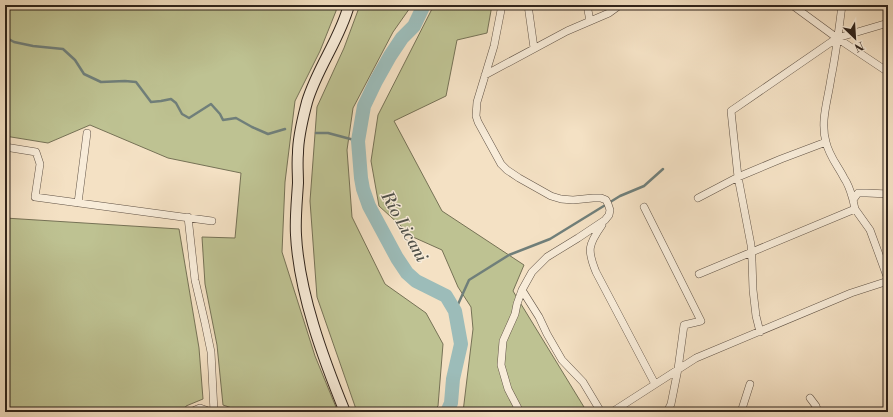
<svg xmlns="http://www.w3.org/2000/svg" width="893" height="417" font-family="'Libre Bodoni',serif">
<style>
.green{fill:#bec292;stroke:#767256}
.lines{fill:none;stroke-linecap:round;stroke-linejoin:round}
.stream{stroke:#707f7a;stroke-width:2.5}
.river{stroke:#9cbcb9;stroke-width:14}
.street-casing{stroke:#605245;stroke-width:8}
.secondary-casing{stroke:#2f231b;stroke-width:12}
.street{stroke:#f8ecd9;stroke-width:7}
.secondary{stroke:#f8ecd9;stroke-width:10}
.labels{text-anchor:middle;dominant-baseline:central;stroke-width:3;stroke-linejoin:round;paint-order:stroke}
.water-label{font-size:17px;font-style:italic;fill:#50514a;stroke:#f8ecd9}
</style>
<rect width="100%" height="100%" fill="#f4e1c4"/>
<filter id="stains"><feTurbulence type="fractalNoise" baseFrequency=".005" numOctaves="4"/><feColorMatrix values="0 0 0 0 .2 0 0 0 0 .09 0 0 0 0 .02 0 0 0 .5 -.17"/></filter>
<radialGradient id="worn" r=".72"><stop offset=".6" stop-color="#630" stop-opacity="0"/><stop offset="1" stop-color="#630" stop-opacity=".3"/></radialGradient>
<path class="green" d="M5 5H337L336 11 320 51 295 101 285 182 282 252 315 356 338 412H244L223 405 217 345 205 284 202 237 235 238 241 173 168 158 90 125 48 143 5 136Z
M360 5H412L393 32 353 108 347 150 352 217 385 284 426 313 443 344 438 406 432 412H357L317 297 310 201 317 107 344 48Z
M434 5H492L487 33 457 40 446 96 394 121 442 211 524 265 513 291 587 412H463L473 329 471 307 458 287 442 250 413 237 379 206 371 161 378 115Z
M5 218 179 229 199 348 203 399 186 406 184 412H5Z"/>
<g class="lines">
<path class="stream" d="M5 37 14 42 33 46 63 49 75 60 84 74 101 82 125 81 136 82 151 102 161 101 171 99 176 103 182 114 189 118 211 104 220 114 223 120 236 118 252 127 268 134 285 129
M316 133H328L358 141
M455 311 469 280 509 255 550 239 620 196 644 186 663 169"/>
<path class="river" d="M424 5 414 26 402 38 390 56 376 81 364 106 358 141 361 178 363 189 369 206 397 258 407 273 416 281 446 296 455 311 461 344 453 379 451 403 447 412"/>
<defs>
<path id="street" d="M502 5 494 46 477 102 476 116 478 122 501 164 507 170 519 178 551 196 561 199 573 200 593 198H601L606 200 608 204 610 210 609 215 605 220 578 238 547 257 532 272 522 290 517 304 515 314 503 341 501 365 508 389 520 412
M528 5 534 48
M587 5 590 21
M792 5 837 38 888 72
M842 5C839 29 836 54 831 78 828 100 820 121 826 142 829 156 838 166 844 178 849 185 851 193 853 200
M485 75 567 31 609 13 620 5
M5 147 36 152 40 164 35 197 212 221
M888 194 867 193H858L853 200 855 209 870 230 888 279
M698 198 738 177 781 159 826 142
M78 203 87 133
M644 207 701 321 684 325 678 369 671 404 667 412
M188 217 195 280 205 323 211 352 214 412
M602 225C588 245 587 250 596 272L655 384
M699 274 855 209
M522 290 539 317 547 334 562 360 583 382 601 412
M760 332 756 316 753 290 752 261 751 245 738 177 731 111 837 38 888 23
M810 398 816 406 818 412
M194 412 195 410 200 408 211 412
M612 412 696 358 851 293 888 281
M741 412 750 384"/>
<path id="secondary" d="M345 412C323 358 299 293 296 235 295 218 297 200 298 183 298 173 297 163 298 153 298 136 303 118 307 102 317 68 340 39 349 5"/>
</defs>
<use href="#street" class="street-casing"/>
<use href="#secondary" class="secondary-casing"/>
<use href="#street" class="street"/>
<use href="#secondary" class="secondary"/>
</g>
<g class="labels">
<g class="water-label">
<text transform="translate(404 227) rotate(61)">Río Licani</text>
</g>
</g>
<rect width="893" height="417" fill="none" stroke="#f4e1c4" stroke-width="20"/>
<rect x="6" y="6" width="881" height="405" fill="none" stroke="#2f231b" stroke-width="2"/>
<rect x="10" y="10" width="873" height="397" fill="none" stroke="#2f231b"/>
<g transform="translate(855 38) rotate(155)" stroke="#f8ecd9" stroke-width="3" paint-order="stroke">
<path d="M0-3L7 15L0 10L-7 15Z" fill="#2f231b"/>
<text y="-6" font-size="11" font-weight="bold" text-anchor="middle" fill="#2f231b">N</text>
</g>
<rect width="100%" height="100%" filter="url(#stains)"/>
<rect width="100%" height="100%" fill="url(#worn)"/>
</svg>
